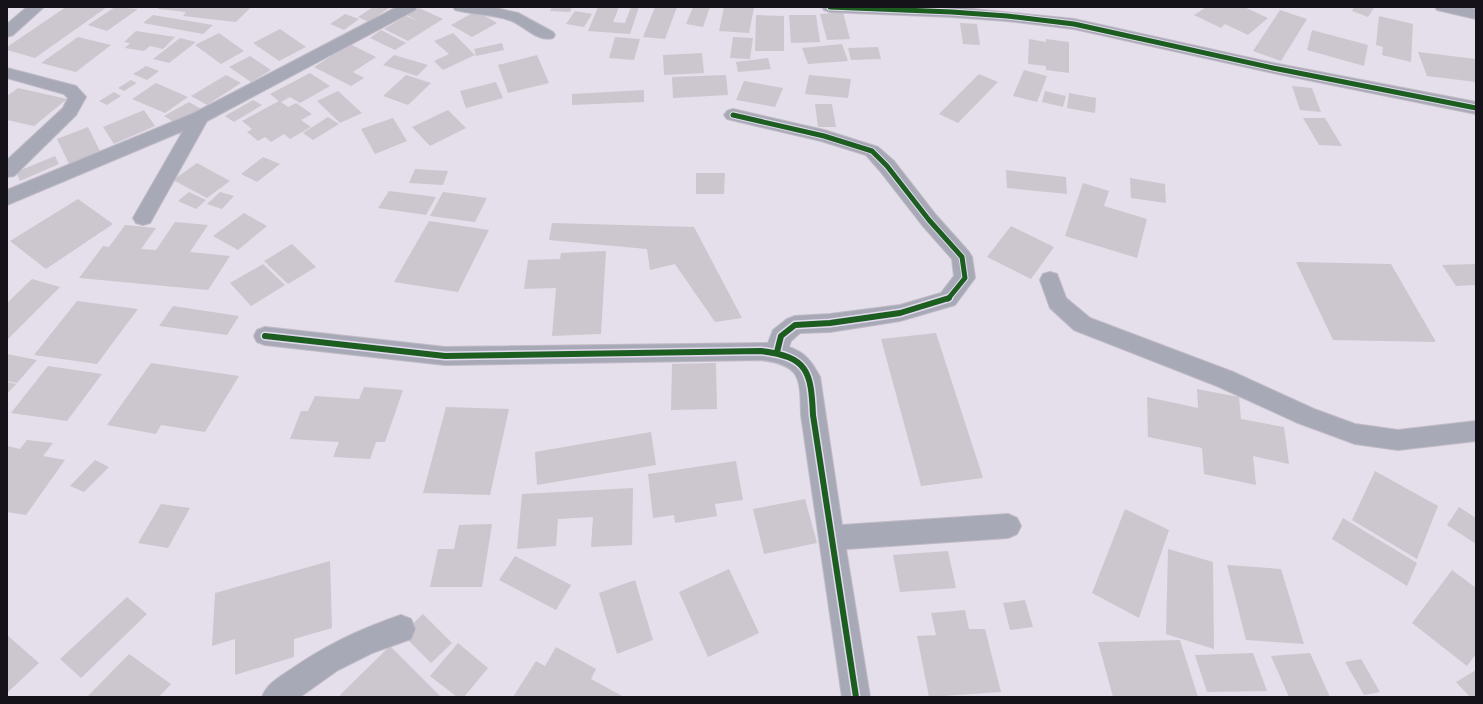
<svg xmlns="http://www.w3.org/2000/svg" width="1483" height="704" font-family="Roboto,sans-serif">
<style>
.building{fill:#ccc6ce}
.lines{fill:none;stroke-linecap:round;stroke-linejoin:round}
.street-casing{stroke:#c0bbc5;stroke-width:2}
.street{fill:#a8a9b7;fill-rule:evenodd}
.cycleway-far1-casing{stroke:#e4daf0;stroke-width:7}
.cycleway-casing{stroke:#e4daf0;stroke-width:9}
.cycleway-far1{stroke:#1b5e20;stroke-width:5}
.cycleway{stroke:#1b5e20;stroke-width:6}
</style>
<rect width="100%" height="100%" fill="#e5dfeb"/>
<path class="building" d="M66 7H107L35 58 7 50V47Z
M115 7 138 9 107 31 88 25Z
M160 7H251L236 22 183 16 186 12 158 9Z
M373 7H390L369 22 358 17Z
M552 7H572L570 12 550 11Z
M598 7H619L613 22 625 23 631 7H639L630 34 588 31Z
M655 7H677L665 39 643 37Z
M693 7H710L703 27 686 24Z
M724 7 754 8 749 33 719 31Z
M1206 7H1244L1268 18 1248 35 1225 24 1221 28 1194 15Z
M1354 7H1370L1374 8 1368 17 1352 11Z
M419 8 443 19 408 41 384 29 406 16 418 21 407 15Z
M1280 10 1307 19 1281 61 1253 51Z
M476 11 497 23 472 37 451 25Z
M575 11 592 14 584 27 566 24Z
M843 12 850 39 827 40 820 14Z
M345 14 359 19 344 30 330 24Z
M153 15 213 25 203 34 143 23Z
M756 15 784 16V51H755Z
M789 15H816L820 42 791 43Z
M1379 16 1413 24 1411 62 1382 55 1383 47 1376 45Z
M960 23 977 24 980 45 963 44Z
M280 29 306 47 279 61 253 43Z
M381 30 406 43 395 50 370 38Z
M1312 30 1368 45 1364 66 1307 50Z
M136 31 175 37 163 49 150 46 144 51 125 48 130 43 124 42Z
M219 33 244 51 221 64 195 45Z
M453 33 475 55 443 70 434 61 449 54 434 41Z
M78 37 111 45 76 72 41 63Z
M615 37 640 39 634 60 609 58Z
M733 37 753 38 750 59 730 58Z
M180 38 196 42 169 63 153 59Z
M1029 39 1046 42V39L1069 42V73L1046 70V66L1028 64Z
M502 43 504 50 476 56 474 49Z
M350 44 376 57 353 72 364 78 351 86 314 67Z
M842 44 848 61 808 64 802 48Z
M878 47 881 59 851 60 848 48Z
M1418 52 1476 59V82L1427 76Z
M702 53 704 73 664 75 663 55Z
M394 55 428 65 417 76 383 65Z
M537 55 549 83 508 93 498 65Z
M250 56 271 70 251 82 229 67Z
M768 58 771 69 738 72 736 62Z
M146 66 159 71 147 80 133 74Z
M1024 70 1047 76 1037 102 1013 96Z
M310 73 330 86 300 103 290 97 281 102 288 107 296 103 312 114 301 120 311 127 290 139 284 134 271 142 265 137 258 141 247 132 252 129 242 121 279 101 270 94Z
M979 74 998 82 958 123 939 114Z
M226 75 241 83 207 105 191 96Z
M406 75 431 83 408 105 383 96Z
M726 75 728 95 673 98 672 77Z
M809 75 851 79 848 98 805 94Z
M131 80 137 83 124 91 118 88Z
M744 81 783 88 775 107 736 100Z
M496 82 503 98 466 108 460 91Z
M156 83 188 97 165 113 132 99Z
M1292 86 1312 88 1321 112 1300 110Z
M18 88 67 99 34 126 7 120V96Z
M644 90V102L572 105V94Z
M338 91 362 113 340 123 317 101Z
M1045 91 1066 96 1063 107 1042 102Z
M114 92 121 96 107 105 99 101Z
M1069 93 1096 98 1095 113 1067 108Z
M253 100 262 105 234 122 225 116Z
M189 102 201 109 177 124 164 116Z
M815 104H832L836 127H818Z
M144 110 155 126 114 144 103 127Z
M448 110 466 128 430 146 412 127Z
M328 117 339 124 313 140 303 133Z
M393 118 407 141 375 154 361 129Z
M1303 118H1325L1342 146 1319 145Z
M88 127 101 153 70 166 57 139Z
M55 156 59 164 20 181 16 172Z
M263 157 280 164 257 182 241 174Z
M197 163 230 181 207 198 173 180Z
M415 169 448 171 443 185 409 183Z
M1006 170 1066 177 1067 194 1007 188Z
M696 173H725L724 194H696Z
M1130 178 1165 184 1166 203 1131 198Z
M1083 183 1109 191 1104 206 1147 219 1137 258 1065 236Z
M389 191 436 197 426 215 378 208Z
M189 192 206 200 196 209 178 201Z
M220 192 234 196 222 209 207 204Z
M443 192 487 198 475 222 430 216Z
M78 199 113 224 46 269 10 241Z
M244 213 267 226 238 250 213 236Z
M429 221 489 230 458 292 394 282Z
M175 222 208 225 190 252 230 256 208 290 79 278 103 246 109 247 125 225 156 228 141 249 156 250Z
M552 223 694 227 742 318 715 322 675 264 650 270 647 249 549 240Z
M1011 226 1054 247 1031 279 987 257Z
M292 244 316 267 288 284 264 261Z
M606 251 601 334 552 336 556 288 524 289 528 260 560 259 561 253Z
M1296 262 1391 264 1436 342 1333 340Z
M263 264 285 285 251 306 230 283Z
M1476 264V287L1474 285 1456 286 1442 265Z
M32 279 60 287 7 340V303Z
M77 301 138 309 97 364 34 355Z
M173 306 239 316 227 335 159 326Z
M936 333 983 478 921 486 881 339Z
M7 354 37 360 17 383 7 381Z
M151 363 239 376 205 432 161 425 156 434 107 425Z
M716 363 717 409 671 410 672 364Z
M48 366 102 374 67 421 11 413Z
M7 382 16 384 7 394Z
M364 387 403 390 385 442H376L370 459 333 457 339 442 290 439 301 411H308L315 396 359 399Z
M1197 389 1239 397 1241 419 1284 427 1289 464 1253 456 1256 485 1204 474 1202 448 1148 437 1147 397 1198 408Z
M446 407 509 409 490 495 423 493Z
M651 432 656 465 537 485 535 452Z
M27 440 53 443 43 456 65 460 26 515 7 512V446L20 449Z
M95 460 109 467 84 492 70 486Z
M736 461 743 500 715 504 717 516 675 523 674 515 653 518 648 474Z
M1375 471 1438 506 1417 559 1352 520Z
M633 488 632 545 591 547 593 517 558 519 556 546 517 549 522 494Z
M805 499 817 543 764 554 753 509Z
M161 504 190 508 168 548 138 543Z
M1459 507 1476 518V544L1447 525Z
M1125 509 1169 530 1139 618 1092 593Z
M1343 518 1417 563 1407 586 1332 539Z
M492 524 482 587H430L438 549H454L459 525Z
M1168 549 1213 562 1214 649 1166 634Z
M948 551 956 588 900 592 893 555Z
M515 556 571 585 556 610 499 580Z
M330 561 332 628 294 639V657L235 675V639L212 646 215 593Z
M1227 565 1281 569 1304 644 1246 640Z
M729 569 759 633 708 657 679 592Z
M1452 570 1476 588V654L1467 666 1412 623Z
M635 580 653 640 617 654 599 593Z
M127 597 147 614 81 678 60 659Z
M1025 600 1033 627 1010 630 1003 603Z
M965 610 969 629H985L1001 692 929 697 917 636 936 635 931 613Z
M423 614 452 643 431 663 402 634Z
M7 635 39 663 7 693Z
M1180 640 1198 697H1113L1098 642Z
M458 643 488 668 464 697H457L430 676Z
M390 646 441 697H342L340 695Z
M556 647 596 669 591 679 624 697H513L536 661 545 666Z
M1253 653 1267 691 1207 692 1195 655Z
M1310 653 1330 697H1289L1271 656Z
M129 654 171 684 159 697H87Z
M1361 659 1380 692 1364 695 1345 662Z
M1476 670V697H1470L1456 682Z"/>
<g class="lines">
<defs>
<path id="street" d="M27 7H44L13 35 7 37V24Z
M397 7H417L415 10 207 121 150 223 143 225 136 223 133 218 183 131 7 205V190L194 113Z
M453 7H492L518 13 553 32 555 35 553 38C538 42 526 28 514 22 496 14 474 15 455 10Z
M822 7H952L1074 19 1273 63 1476 102V114L1273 73 1074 29 1007 21 952 17 830 12 824 10Z
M1435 7H1465L1476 9V19L1437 10Z
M7 68 76 86 86 97 76 115 14 176 7 177V160L63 108 68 98 64 94 7 78Z
M733 109 824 130 878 147 894 161 936 215 969 252 972 257 975 278 955 305 900 321 830 332 800 333 791 341 789 347C806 353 812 362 820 377L842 525 1008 514 1017 518 1021 526 1017 534 1008 538 846 549 870 697H842L801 415C800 379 802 365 761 360L445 365 265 345 257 342 254 336 257 330 265 327 445 347 768 343 773 330 787 319 795 316 830 314 900 305 941 293 954 276 952 259 922 225 880 171 866 155 821 141 727 119 724 115 727 111Z
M1050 272 1057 274 1066 298 1090 318 1233 372 1314 409 1355 424 1398 430 1476 421V441L1398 450 1355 444 1347 441 1298 423 1217 386 1074 330 1050 308 1040 280 1043 274Z
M401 615 411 619 415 629 411 639 372 653 338 670 300 697H262C267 684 278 678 290 670 328 644 358 630 401 615Z"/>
</defs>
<use href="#street" class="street-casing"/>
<use href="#street" class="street"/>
<defs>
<path id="cycleway-far1" d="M830 7 952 12 1007 16 1074 24 1273 68 1476 108
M733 115 824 136 872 151 887 166 929 220 962 257 965 278 948 299"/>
<path id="cycleway" d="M265 336 445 356 761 351C808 357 811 371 813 415L856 697
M777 352 781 336 795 325 830 323 900 313 949 298"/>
</defs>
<use href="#cycleway-far1" class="cycleway-far1-casing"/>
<use href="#cycleway" class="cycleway-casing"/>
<use href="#cycleway-far1" class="cycleway-far1"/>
<use href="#cycleway" class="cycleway"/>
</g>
<rect width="1483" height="704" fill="none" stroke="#16121a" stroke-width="16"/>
</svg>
